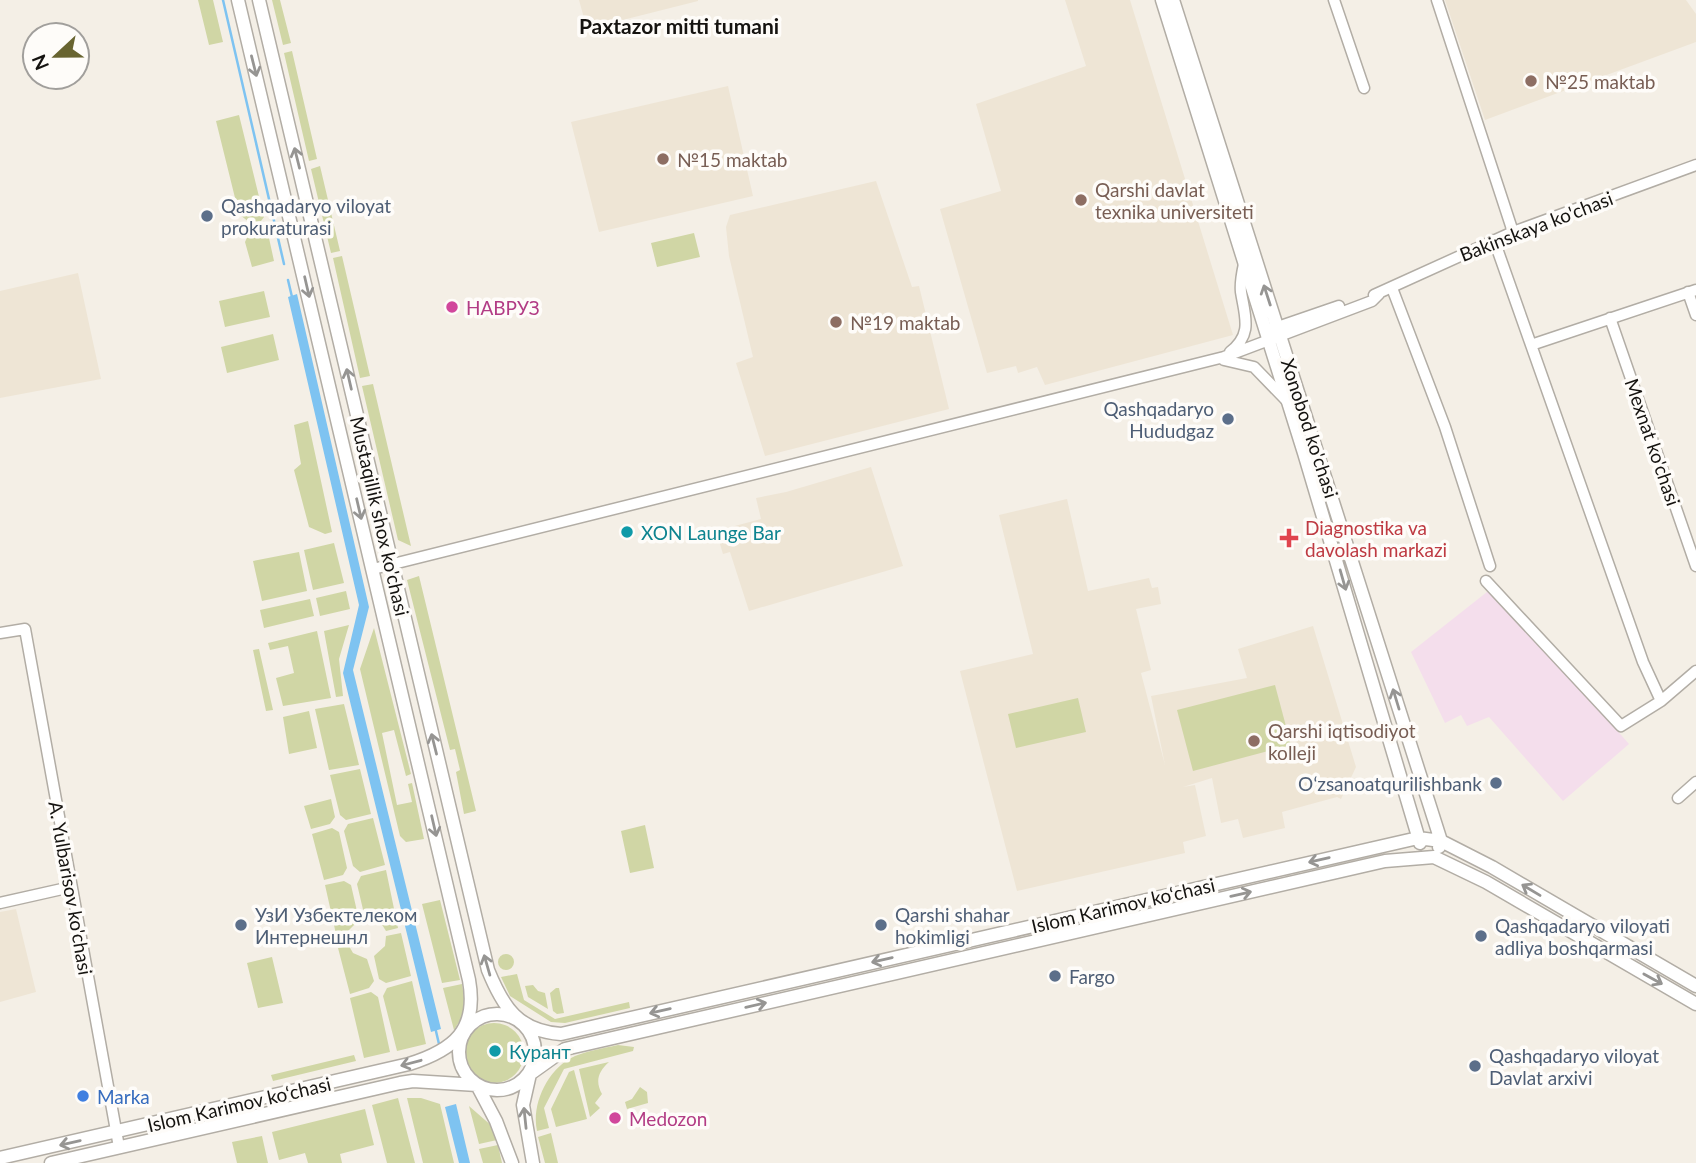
<svg xmlns="http://www.w3.org/2000/svg" width="1696" height="1163" font-family="Lato,sans-serif">
<style>
.commercial{fill:#f4deec}
.built{fill:#eee5d5}
.green{fill:#d0d6a5}
.water{fill:#7ec3f1}
.lines{fill:none;stroke-linecap:round;stroke-linejoin:round}
.stream{stroke:#7ec3f1;stroke-width:2.5}
.minor-casing{stroke:#b2ada5;stroke-width:13}
.major-casing{stroke:#b2ada5;stroke-width:15}
.minor{stroke:#fff;stroke-width:10}
.major{stroke:#fff;stroke-width:12}
.oneway{stroke:#969593}
.education-dot{fill:#8d6e63;stroke:#fefcf9;stroke-width:2.5}
.service-dot{fill:#5c6f8a;stroke:#fefcf9;stroke-width:2.5}
.hotel-dot{fill:#d1479c;stroke:#fefcf9;stroke-width:2.5}
.culture-dot{fill:#0f9aa8;stroke:#fefcf9;stroke-width:2.5}
.health-dot{fill:#e0444e;stroke:#fefcf9;stroke-width:2.5}
.shop-dot{fill:#3f7fe0;stroke:#fefcf9;stroke-width:2.5}
.labels{text-anchor:middle;dominant-baseline:central;stroke-width:7;stroke-linejoin:round;paint-order:stroke}
.education-label{font-size:19px;fill:#785e54;stroke:#fefcf9;text-anchor:start}
.service-label{font-size:19px;fill:#4e5e75;stroke:#fefcf9;text-anchor:start}
.street-label{font-size:19px;fill:#151310;stroke:#fefcf9}
.hotel-label{font-size:19px;fill:#b23c85;stroke:#fefcf9;text-anchor:start}
.health-label{font-size:19px;fill:#be3a42;stroke:#fefcf9;text-anchor:start}
.culture-label{font-size:19px;fill:#0d838f;stroke:#fefcf9;text-anchor:start}
.shop-label{font-size:19px;fill:#366cbe;stroke:#fefcf9;text-anchor:start}
.neighbourhood-label{font-size:21px;font-weight:bold;fill:#151310;stroke:#fefcf9}
</style>
<rect width="100%" height="100%" fill="#f4efe6"/>
<path class="commercial" d="M1492 588 1629 744 1563 801 1489 717 1467 726 1461 715 1445 723 1411 652Z"/>
<path class="built" d="M579 0H698V1L587 29Z
M1065 0H1130L1233 335 1045 385 1037 367 1018 373 1016 366 987 373 940 209 1001 191 976 104 1086 66Z
M1445 0H1686L1696 14V42L1485 120Z
M728 86 753 196 599 232 571 122Z
M876 181 912 287 919 286 949 409 765 456 736 363 753 357 729 256 726 227 730 215Z
M78 273 101 379 0 398V291Z
M871 467 903 566 749 611 730 552 723 554 716 531 761 519 756 498 786 492Z
M1067 499 1088 591 1149 578 1152 588 1158 587 1161 604 1136 609 1151 670 1141 673 1165 765 1151 696 1247 678 1238 649 1313 626 1356 767 1341 799 1337 797 1282 812 1285 828 1243 838 1238 819 1221 823 1212 778 1183 787 1195 785 1206 836 1183 842 1185 853 1017 891 960 671 1033 654 999 515Z
M16 909 36 992 0 1002V912Z"/>
<path class="green" d="M198 0H213L223 42 209 45Z
M272 0H280L291 43 283 45Z
M292 51 317 159 309 161 284 53Z
M239 115 264 217 261 221 250 223 239 214 216 121Z
M320 166 340 251 331 253 311 169Z
M262 225 267 229 274 261 252 267 245 242 251 229Z
M694 233 700 257 657 267 651 243Z
M342 256 370 376 360 378 333 258Z
M264 291 270 317 225 327 219 301Z
M273 334 279 360 227 373 221 347Z
M373 384 411 546 398 540 362 386Z
M308 421 332 532 325 534 309 527 294 470 301 464 294 425Z
M334 543 344 583 313 590 304 550Z
M299 552 307 591 262 601 253 561Z
M419 576 476 811 464 814 456 772 460 770 455 749 450 750 407 580Z
M346 591 350 609 320 616 316 598Z
M310 599 314 616 264 628 260 610Z
M349 625 339 659 343 696 336 697 324 631Z
M374 628 411 774 406 776 394 730 382 733 397 805 412 802 408 784 412 783 424 839 406 842 400 836 360 669Z
M317 631 331 698 283 706 276 678 294 673 288 646 270 650 268 643Z
M259 649 273 710 266 711 253 650Z
M1275 685 1291 745 1193 771 1177 710Z
M1078 698 1086 732 1016 748 1008 714Z
M344 704 359 765 329 770 315 709Z
M309 711 317 748 289 754 283 717Z
M360 769 371 814 346 820 340 815 330 775Z
M331 799 335 817 330 824 311 829 304 806Z
M373 818 385 865 360 872 353 866 344 831 348 824Z
M645 825 654 868 630 873 621 831Z
M332 828 339 832 347 868 343 875 324 880 312 834Z
M386 870 398 928 386 931 381 923 365 918 357 884 361 876Z
M344 881 351 885 359 920 347 932V941L338 943 325 885Z
M440 900 460 980 442 983 422 904Z
M401 933 411 976 386 983 379 979 374 956 385 946 386 936Z
M349 946 353 953 367 959 374 981 369 988 350 994 338 948Z
M498 962a8 8 0 1 1 16 0a8 8 0 1 1-16 0Z
M272 957 283 1003 258 1008 247 963Z
M517 974 524 1000 555 1019 629 1002 630 1008 565 1023 551 1022 510 996 501 977Z
M412 981 426 1044 397 1051 383 996 387 988Z
M462 984 466 1011 454 1030 443 988Z
M533 985 538 991 545 993 548 1009 528 997 525 986Z
M556 988H559L564 1013 557 1014 553 1011 550 993Z
M371 992 378 997 390 1052 364 1058 350 998Z
M464 1053a30 30 0 1 1 60 0a30 30 0 1 1-60 0Z
M618 1045 634 1047 633 1051 564 1069 544 1108 549 1128 537 1131C531 1104 548 1068 575 1056 588 1051 604 1048 618 1045Z
M354 1055 356 1061 273 1081 271 1075Z
M609 1062C598 1072 595 1081 602 1094L595 1103 600 1108 590 1117 579 1069Z
M574 1070 587 1119 556 1127 551 1109 569 1072Z
M640 1087 647 1092 648 1103 627 1109 625 1102 632 1099Z
M398 1098 415 1163H387L372 1105Z
M407 1098H421L440 1104 454 1163H423Z
M469 1106 493 1127 497 1140 479 1144Z
M365 1109 374 1145 340 1154 342 1163H308L305 1153 279 1160 272 1132Z
M551 1133 558 1163H545L538 1137Z
M262 1136 268 1163H237L232 1142Z
M498 1145 502 1163H483L479 1149Z"/>
<path class="water" d="M297 294 369 607 353 670 441 1029 431 1032 343 673 359 605 288 297Z
M456 1104 470 1163H459L445 1107Z"/>
<g class="lines">
<path class="stream" d="M223 0 284 264
M288 280 292 297
M435 1027 439 1044"/>
<defs>
<path id="minor" d="M1334 0 1364 88
M1437 0 1513 232
M1494 240 1643 662 1661 701
M1392 288 1445 427 1490 566
M1688 292 1696 315
M1374 295 1513 232 1696 165
M1610 318 1696 566
M1272 329 1339 306
M1531 345 1696 290
M1230 352C1253 334 1245 317 1241 292 1240 283 1242 273 1244 264
M1224 360 1254 367 1287 401
M373 569 1224 357 1372 301 1379 294
M1486 581 1621 726 1661 701 1696 671
M0 633 25 629 119 1147
M1678 798 1696 782
M0 903 71 887"/>
<path id="major" d="M259 0 488 970C503 1007 518 1031 561 1034L1418 838 1441 841 1492 867 1696 986
M1162 0 1304 453 1420 843
M1173 0 1441 841 1439 847
M459 1052a38 38 0 1 1 76 0a38 38 0 1 1-76 0Z
M0 1158 409 1064C454 1050 478 1030 469 980L238 0
M51 1163 400 1083 413 1081 477 1085 496 1121 512 1163
M533 1163 523 1105 530 1074 565 1049 1385 861 1434 857 1486 882 1696 1004"/>
</defs>
<use href="#minor" class="minor-casing"/>
<use href="#major" class="major-casing"/>
<use href="#minor" class="minor"/>
<use href="#major" class="major"/>
</g>
<defs><path id="oneway-shaft" d="M-6 0H5M1.5-3L5.5 0L1.5 3" fill="none" stroke-width="1.6" stroke-linecap="round" stroke-linejoin="round" transform="scale(1.75)"/></defs>
<g class="oneway">
<use href="#oneway-shaft" transform="translate(254 66) rotate(76)"/>
<use href="#oneway-shaft" transform="translate(297 158) rotate(-104)"/>
<use href="#oneway-shaft" transform="translate(307 287) rotate(77)"/>
<use href="#oneway-shaft" transform="translate(1267 295) rotate(-108)"/>
<use href="#oneway-shaft" transform="translate(349 379) rotate(-103)"/>
<use href="#oneway-shaft" transform="translate(359 509) rotate(77)"/>
<use href="#oneway-shaft" transform="translate(1343 580) rotate(74)"/>
<use href="#oneway-shaft" transform="translate(1396 699) rotate(-107)"/>
<use href="#oneway-shaft" transform="translate(434 744) rotate(-104)"/>
<use href="#oneway-shaft" transform="translate(434 826) rotate(77)"/>
<use href="#oneway-shaft" transform="translate(1319 860) rotate(167)"/>
<use href="#oneway-shaft" transform="translate(1531 890) rotate(-149)"/>
<use href="#oneway-shaft" transform="translate(1241 894) rotate(-13)"/>
<use href="#oneway-shaft" transform="translate(882 960) rotate(167)"/>
<use href="#oneway-shaft" transform="translate(487 965) rotate(-106)"/>
<use href="#oneway-shaft" transform="translate(1653 979) rotate(29)"/>
<use href="#oneway-shaft" transform="translate(756 1005) rotate(-13)"/>
<use href="#oneway-shaft" transform="translate(660 1011) rotate(167)"/>
<use href="#oneway-shaft" transform="translate(411 1063) rotate(165)"/>
<use href="#oneway-shaft" transform="translate(525 1118) rotate(-96)"/>
<use href="#oneway-shaft" transform="translate(70 1143) rotate(167)"/>
</g>
<g class="education-dot">
<circle cx="1531" cy="81" r="7"/>
<circle cx="663" cy="159" r="7"/>
<circle cx="1081" cy="200" r="7"/>
<circle cx="836" cy="322" r="7"/>
<circle cx="1254" cy="741" r="7"/>
</g>
<g class="service-dot">
<circle cx="207" cy="216" r="7"/>
<circle cx="1228" cy="419" r="7"/>
<circle cx="1496" cy="783" r="7"/>
<circle cx="241" cy="925" r="7"/>
<circle cx="881" cy="925" r="7"/>
<circle cx="1481" cy="936" r="7"/>
<circle cx="1055" cy="976" r="7"/>
<circle cx="1475" cy="1066" r="7"/>
</g>
<g class="hotel-dot">
<circle cx="452" cy="307" r="7"/>
<circle cx="615" cy="1118" r="7"/>
</g>
<g class="culture-dot">
<circle cx="627" cy="532" r="7"/>
<circle cx="495" cy="1051" r="7"/>
</g>
<path class="health-dot" d="M1285.5 527.5h7v7h7v7h-7v7h-7v-7h-7v-7h7z"/>
<circle class="shop-dot" cx="83" cy="1096" r="7"/>
<g class="labels">
<g class="education-label">
<text x="1545" y="81">№25 maktab</text>
<text x="677" y="159">№15 maktab</text>
<text x="1095" y="189">Qarshi davlat<tspan x="1095" dy="22">texnika universiteti</tspan></text>
<text x="850" y="322">№19 maktab</text>
<text x="1268" y="730">Qarshi iqtisodiyot<tspan x="1268" dy="22">kolleji</tspan></text>
</g>
<g class="service-label">
<text x="221" y="205">Qashqadaryo viloyat<tspan x="221" dy="22">prokuraturasi</tspan></text>
<text x="1214" y="408" text-anchor="end">Qashqadaryo<tspan x="1214" dy="22">Hududgaz</tspan></text>
<text x="1482" y="783" text-anchor="end">Oʻzsanoatqurilishbank</text>
<text x="255" y="914">УзИ Узбектелеком<tspan x="255" dy="22">Интернешнл</tspan></text>
<text x="895" y="914">Qarshi shahar<tspan x="895" dy="22">hokimligi</tspan></text>
<text x="1495" y="925">Qashqadaryo viloyati<tspan x="1495" dy="22">adliya boshqarmasi</tspan></text>
<text x="1069" y="976">Fargo</text>
<text x="1489" y="1055">Qashqadaryo viloyat<tspan x="1489" dy="22">Davlat arxivi</tspan></text>
</g>
<g class="street-label">
<text transform="translate(1536 226) rotate(-21)">Bakinskaya ko'chasi</text>
<text transform="translate(1310 428) rotate(72)">Xonobod ko'chasi</text>
<text transform="translate(1653 442) rotate(71)">Mexnat ko'chasi</text>
<text transform="translate(380 516) rotate(77)">Mustaqillik shox ko'chasi</text>
<text transform="translate(71 888) rotate(80)">A. Yulbarisov ko'chasi</text>
<text transform="translate(1123 905) rotate(-13)">Islom Karimov ko‘chasi</text>
<text transform="translate(239 1104) rotate(-13)">Islom Karimov ko‘chasi</text>
</g>
<g class="hotel-label">
<text x="466" y="307">НАВРУЗ</text>
<text x="629" y="1118">Medozon</text>
</g>
<g class="health-label">
<text x="1305" y="527">Diagnostika va<tspan x="1305" dy="22">davolash markazi</tspan></text>
</g>
<g class="culture-label">
<text x="641" y="532">XON Launge Bar</text>
<text x="509" y="1051">Курант</text>
</g>
<g class="shop-label">
<text x="97" y="1096">Marka</text>
</g>
<g class="neighbourhood-label">
<text x="679" y="25">Paxtazor mitti tumani</text>
</g>
</g>
<g transform="translate(56 56) rotate(248)"><circle r="33" fill="#fefcf9" stroke="#a19f9c" stroke-width="2"/>
<path d="M0-5L12 26L0 18L-12 26Z" fill="#686430"/>
<text y="-10" font-size="19" font-weight="bold" text-anchor="middle" fill="#151310">N</text>
</g>
</svg>
